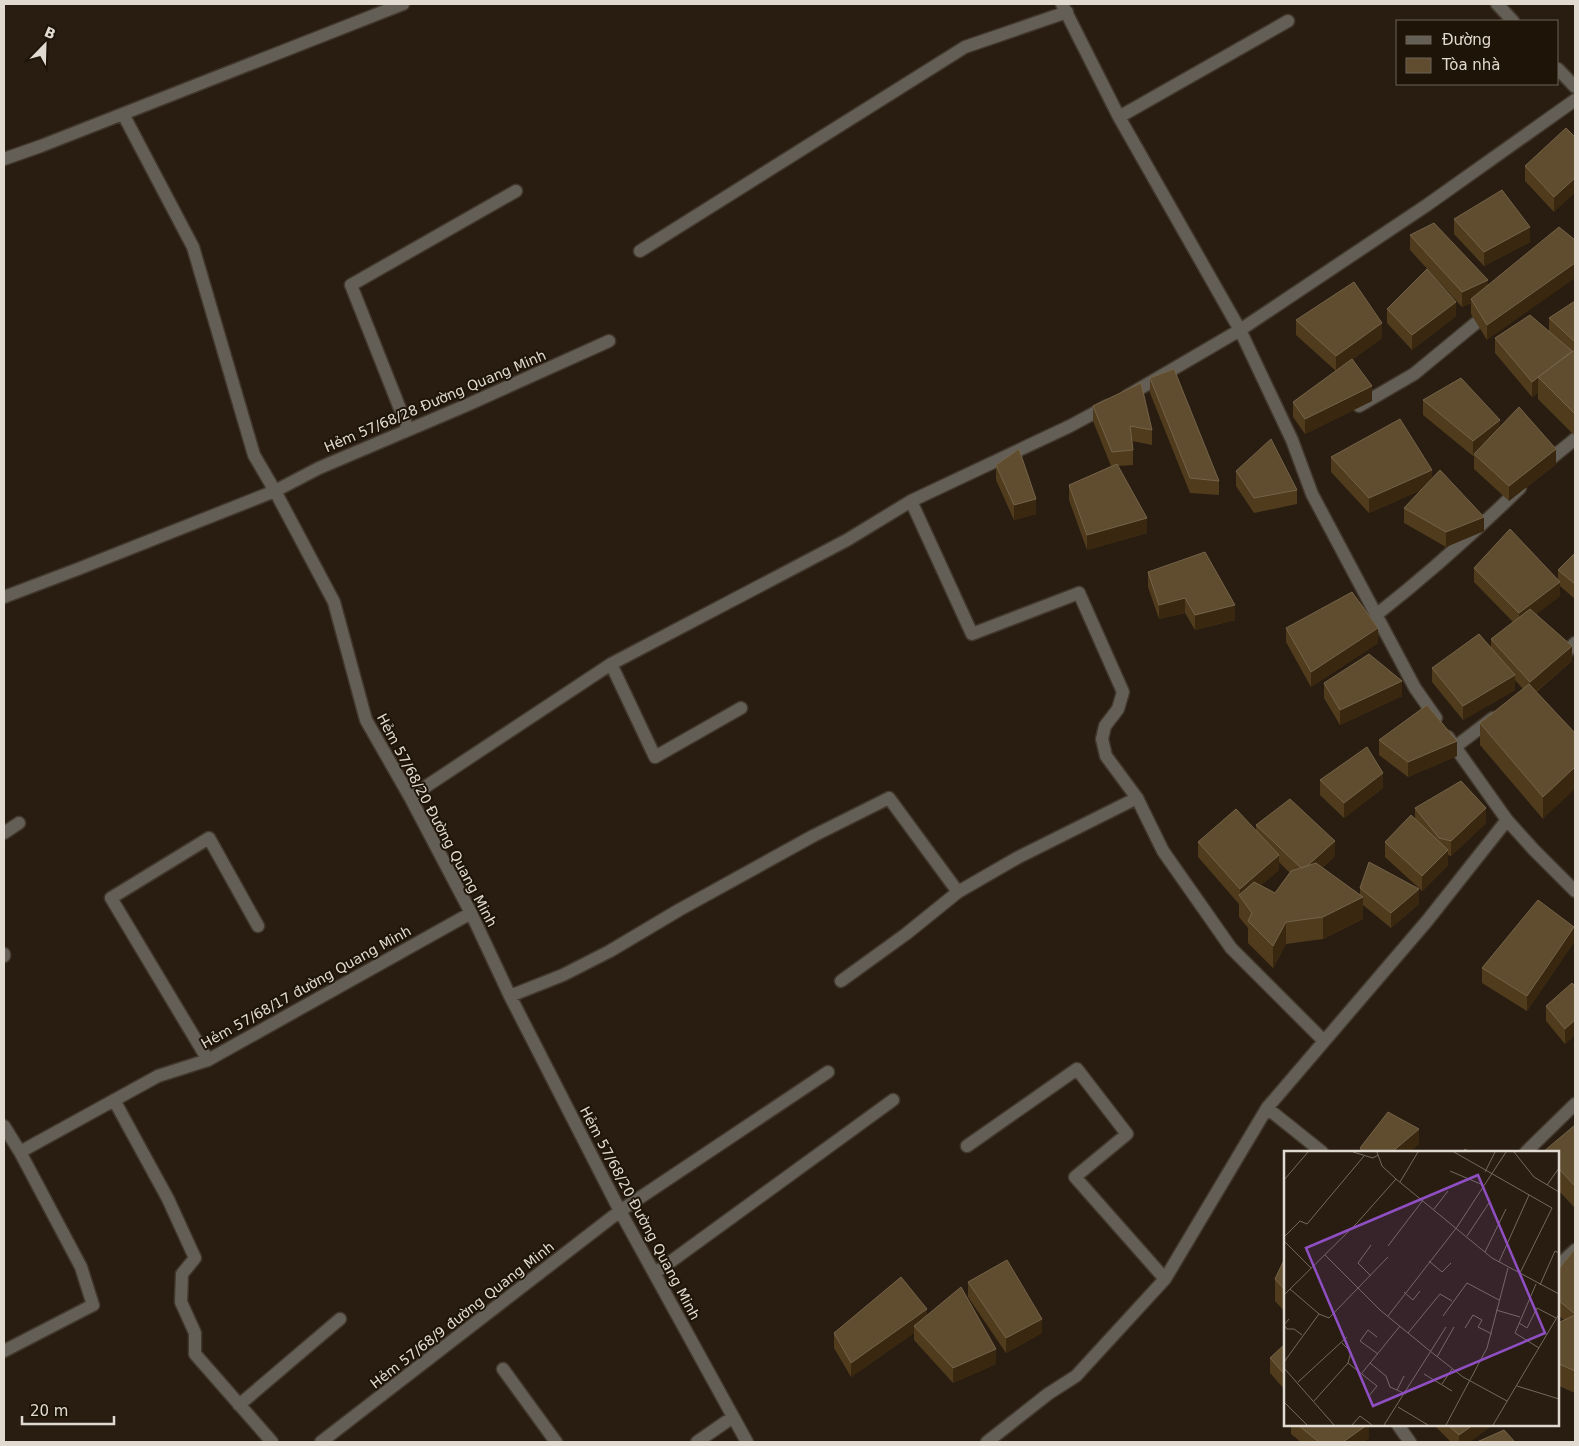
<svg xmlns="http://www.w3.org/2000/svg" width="1579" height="1446" font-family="'DejaVu Sans',sans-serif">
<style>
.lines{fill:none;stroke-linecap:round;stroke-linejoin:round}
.lane-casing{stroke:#42372b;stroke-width:15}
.street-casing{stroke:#42372b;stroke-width:15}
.lane{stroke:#635f57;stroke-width:12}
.street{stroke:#635f57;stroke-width:12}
.wall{fill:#503c1d;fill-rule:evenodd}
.shaded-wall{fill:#39280f}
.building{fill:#604d30;stroke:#746349}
.labels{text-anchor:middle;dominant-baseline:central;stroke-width:4;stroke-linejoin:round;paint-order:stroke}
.street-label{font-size:14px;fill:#e1dad1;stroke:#1e1407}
.inset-road{fill:none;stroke:#72695d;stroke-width:1}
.view{fill:#8f4fc3;fill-opacity:0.15;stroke:#8f4fc3;stroke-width:2.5}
.inset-edge{fill:none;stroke:#e1dad1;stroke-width:2.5}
</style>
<rect width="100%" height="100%" fill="#281d10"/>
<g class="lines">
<defs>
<path id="lane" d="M1079 593 1123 692 1118 709 1105 726 1102 739 1106 756 1137 798"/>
<path id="street" d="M1062 4 1119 117 1240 330 1292 440 1312 494 1415 688 1436 718
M1497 4 1513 21
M1558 69 1575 87
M123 114 193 247 254 455 275 491 334 602 366 720 410 797 471 913 510 996 620 1211 747 1442
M1119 117 1288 21
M4 159 41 146 403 4
M640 251 965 47 1067 12
M1127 396 1240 330 1427 205 1575 100
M1359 406 1414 374 1488 313
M408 429 351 285 516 191
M1543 465 1575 439
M911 501 972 634 1079 593
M4 597 78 569 275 491 319 468 467 405 609 341
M1376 615C1427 575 1474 533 1520 488
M1560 659 1575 643
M611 664 655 757 741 708
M1448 737 1507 820 1534 850 1575 891
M1455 747 1493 718
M410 797 611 664 847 540 911 501 1070 426 1107 406
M4 833 19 823
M4 954V956
M841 981 906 934 958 892 1017 858 1137 798 1163 851 1231 948 1324 1041
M510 996 563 975 610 951 679 910 813 836 889 798 958 892
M208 1060 111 898 209 838 258 926
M114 1100 168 1199 195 1258 182 1274 181 1302 195 1333V1354L272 1442
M1267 1108 1322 1152
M4 1126 20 1152 81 1267 93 1305 4 1351
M967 1146 1077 1069 1127 1134 1075 1177 1165 1279
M20 1152 158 1076 208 1060 471 913
M1526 1152 1575 1104
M1558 1266 1575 1250
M655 1273 893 1100
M503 1369 556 1442
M239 1405 340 1319
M1398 1425 1410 1442
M321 1442 620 1211 828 1072
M697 1442 733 1417
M987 1442 1048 1394 1076 1376 1165 1279 1267 1108 1427 921 1507 820"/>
</defs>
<use href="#lane" class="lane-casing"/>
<use href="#street" class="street-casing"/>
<use href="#lane" class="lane"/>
<use href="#street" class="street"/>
</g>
<path class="wall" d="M1575 137 1554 212 1525 181V166Z
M1454 219 1530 242 1484 266 1454 234Z
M1410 235 1488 280 1487 340 1471 314V303L1462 307 1410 250Z
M1575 301V436L1538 399V393L1532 397 1495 353V338L1549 331V318Z
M1387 309 1456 316 1412 350 1387 323Z
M1296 320 1382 338 1353 359 1372 401 1305 434 1293 417V402L1336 371 1296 335Z
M1150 378 1219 481V495L1190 493 1150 393Z
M1423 400 1500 427 1556 464 1509 501 1474 469V456H1473L1423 415Z
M1093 406 1152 430V445L1132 441 1133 450V465L1118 466 1147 533 1087 550 1069 500V485L1111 466 1093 421Z
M1331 457 1432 478 1484 531 1446 547 1404 523V508L1421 490 1369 513 1331 472Z
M996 465 1036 514 1014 520 996 480Z
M1236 471 1297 490V504L1254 513 1236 486Z
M1575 553V599L1560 586V596L1536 614 1572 661 1536 692 1575 733 1543 819 1480 745V723L1523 689 1515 680V690L1463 720 1432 682V668L1491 647V639L1513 622 1474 582V568L1558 580V570Z
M1148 572 1235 620 1195 630 1185 613 1159 619 1148 587Z
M1286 628 1378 643 1311 687 1286 642Z
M1324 683 1402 696 1340 725 1324 698Z
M1379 740 1457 756 1408 777 1379 755Z
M1320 780 1383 788 1344 818 1320 795Z
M1415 808 1486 823 1451 856 1448 855V865L1422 891 1385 857V842L1415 819Z
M1256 825 1335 856 1322 868 1360 895V888L1419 904 1391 928 1363 905V919L1323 939 1286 944 1273 968 1248 943V928L1239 917V904L1198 857V842L1256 830ZM1279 862 1290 873 1275 893 1261 885 1279 870Z
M1574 942 1527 1011 1482 983V968Z
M1575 986V1035L1565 1044 1546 1021V1006Z
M1575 1125V1208L1558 1190V1152Z
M1419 1144 1409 1152H1360V1148Z
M1575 1249V1393L1559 1386 1558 1382V1323L1564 1320 1558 1315V1270Z
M1285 1258V1312L1275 1301V1279Z
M968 1282 1042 1333 1006 1353 968 1297Z
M927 1315 996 1364 953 1383 914 1340V1333L851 1377 834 1348V1333Z
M1285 1344V1390L1270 1373V1358Z
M1291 1425H1369V1438L1363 1442H1301L1291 1434Z
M1434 1425H1493L1469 1442H1451Z"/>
<path class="shaded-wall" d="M1575 178V193L1554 212V197Z
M1530 227V242L1484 266V252Z
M1575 263V278L1487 340V325Z
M1488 280V294L1471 299V303L1462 307V292Z
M1456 302V316L1412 350V335Z
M1382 323V338L1336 371V356Z
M1538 378V393L1532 397V382Z
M1372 386V401L1305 434V419Z
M1500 420V435L1474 454 1473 456V441Z
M1556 449V464L1509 501V486Z
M1432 470V485L1369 513V498Z
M1036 499V514L1014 520V505Z
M1484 517V531L1446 547V532Z
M1147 518V533L1087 550V535Z
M1560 582V596L1519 628V613Z
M1185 598V613L1159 619V605Z
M1235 605V620L1195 630V615Z
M1378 628V643L1311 687V672Z
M1572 646V661L1530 696V682Z
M1515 675V690L1463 720V706Z
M1402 681V696L1340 725V710Z
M1457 741V756L1408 777V762Z
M1575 767V789L1543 819V797Z
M1383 773V788L1344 818V803Z
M1486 808V823L1451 856V841Z
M1335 841V856L1303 885V870Z
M1448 850V865L1422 891V876Z
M1279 855V870L1243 901 1240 896V889Z
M1419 889V904L1391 928V913Z
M1363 897V919L1323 939V917Z
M1286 922V944L1273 968V946Z
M1574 927V942L1527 1011V996Z
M1575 1020V1035L1565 1044V1029Z
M1419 1129V1144L1409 1152H1392Z
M927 1309V1324L914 1326V1333L851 1377V1363Z
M1042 1319V1333L1006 1353V1338Z
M996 1349V1364L953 1383V1368Z
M1367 1425H1369V1438L1363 1442H1343Z
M1473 1425H1493L1469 1442H1459V1435Z"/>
<path class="building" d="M1566 128 1575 137V178L1554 197 1525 166Z
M1502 190 1530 227 1484 252 1454 219Z
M1434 223 1488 280 1462 292 1410 235Z
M1559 227 1575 240V263L1487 325 1471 299Z
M1427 269 1456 302 1412 335 1387 309Z
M1354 282 1382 323 1336 356 1296 320Z
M1575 301V342L1549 318Z
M1530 315 1572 351 1532 382 1495 338Z
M1575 350V414L1538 377Z
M1352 359 1372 386 1305 419 1293 402Z
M1174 369 1219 481 1190 478 1150 378Z
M1461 378 1500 420 1473 441 1423 400Z
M1141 383 1152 430 1130 426 1133 450 1112 452 1093 406Z
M1519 407 1556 449 1509 486 1474 454Z
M1400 419 1432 470 1369 498 1331 457Z
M1271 439 1297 490 1254 498 1236 471Z
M1019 449 1036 499 1014 505 996 465Z
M1117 464 1147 518 1087 535 1069 485Z
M1440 470 1484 517 1446 532 1404 508Z
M1510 529 1560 582 1519 613 1474 568Z
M1205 552 1235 605 1195 615 1185 598 1159 605 1148 572Z
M1575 553V584L1558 570Z
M1352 592 1378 628 1311 672 1286 628Z
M1530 609 1572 646 1530 682 1491 639Z
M1479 634 1515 675 1463 706 1432 668Z
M1369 654 1402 681 1340 710 1324 683Z
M1529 684 1575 733V767L1543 797 1480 723Z
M1427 705 1457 741 1408 762 1379 740Z
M1367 747 1383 773 1344 803 1320 780Z
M1461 781 1486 808 1451 841 1439 838 1415 808Z
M1290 799 1335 841 1307 866 1301 868 1256 825Z
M1236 809 1279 855 1240 889 1198 842Z
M1411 815 1448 850 1422 876 1385 842Z
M1369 862 1419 889 1391 913 1360 888Z
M1316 863 1363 897 1323 917 1286 922 1273 946 1248 921 1252 913 1239 895 1254 882 1275 893 1291 871Z
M1538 900 1574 927 1527 996 1482 968Z
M1572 983 1575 986V1020L1565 1029 1546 1006Z
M1388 1112 1419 1129 1392 1152H1365L1360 1148Z
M1575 1125V1186L1558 1168V1152H1543Z
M1465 1149 1469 1152H1463Z
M1575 1249V1314L1558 1300V1270Z
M1285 1258V1290L1275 1279Z
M1007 1260 1042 1319 1006 1338 968 1282Z
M901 1277 927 1309 851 1363 834 1333Z
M961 1287 996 1349 953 1368 914 1326Z
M1575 1315V1371L1559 1364 1558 1360V1323Z
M1285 1344V1375L1270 1358Z
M1298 1425H1367L1343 1442H1319Z
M1448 1425H1473L1459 1435Z
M1504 1430 1515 1442H1477Z"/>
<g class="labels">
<g class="street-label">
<text transform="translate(435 401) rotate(-23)">Hẻm 57/68/28 Đường Quang Minh</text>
<text transform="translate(437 820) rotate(62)">Hẻm 57/68/20 Đường Quang Minh</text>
<text transform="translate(306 987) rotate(-29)">Hẻm 57/68/17 đường Quang Minh</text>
<text transform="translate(640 1213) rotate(62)">Hẻm 57/68/20 Đường Quang Minh</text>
<text transform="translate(462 1315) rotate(-38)">Hẻm 57/68/9 đường Quang Minh</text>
</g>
</g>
<g transform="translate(1284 1151)">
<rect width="275" height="275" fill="#281d10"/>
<path class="inset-road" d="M69 1 89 7 94 4M93 1 98 15 112 28 208 107 275 143M170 1 268 57 236 122M230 1 250 26 275 41M166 20 199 34M201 21 211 1M0 29 24 1M116 31 134 1M263 34 275 17M150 58 164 40M183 85 205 52M0 86 16 70 23 73 80 5M0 90 27 117M104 95 139 49M201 101 222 58M41 104 96 159 146 200 179 226 223 250M145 110 158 121 167 112M215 111 245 44M87 125 74 112 87 94M252 133 231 182 255 197M256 134 271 100 275 102M6 138 35 163 45 167 104 106M120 141 129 149 136 140M0 144 73 72 112 28M212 159 236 166M104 165 173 76 222 1M159 165 183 132 215 149M5 168 0 174 3 178H10L18 184M235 172 243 177 253 157 272 167M181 177 189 164 198 169 194 176 208 183M124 182 156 143 168 150M93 186 84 179 76 190 94 203M153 206 170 176M0 211 35 163M64 212 93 235 84 246M86 212 102 225 106 236 122 243M0 217 50 274M78 222 116 175M140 223 168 240M14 231 63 186M158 233 168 218M233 235 275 248M113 239 120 225M30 250 64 212 67 201 58 192M0 251 23 274M114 256 144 274M68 274 76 265 88 274M100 274 162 176M162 274 203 197 224 117M209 274 275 163"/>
<path class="view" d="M194 24 261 182 89 255 22 97Z"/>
<rect width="275" height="275" class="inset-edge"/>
</g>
<rect width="1579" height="1446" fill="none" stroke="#e1dad1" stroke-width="10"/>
<rect x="1396" y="20" width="162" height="65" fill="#1e1407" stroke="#6c6358"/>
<rect x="1406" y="36" width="25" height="8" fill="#635f57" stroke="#6c6358"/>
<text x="1442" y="45" font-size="15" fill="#e1dad1">Đường</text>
<rect x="1406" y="58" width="25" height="15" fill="#604d30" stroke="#6c6358"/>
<text x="1442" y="70" font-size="15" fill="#e1dad1">Tòa nhà</text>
<g transform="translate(45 45) rotate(23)" stroke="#1e1407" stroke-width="4" paint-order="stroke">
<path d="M0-4L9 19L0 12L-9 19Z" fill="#e1dad1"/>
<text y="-8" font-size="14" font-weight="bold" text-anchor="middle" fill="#e1dad1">B</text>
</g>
<path d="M22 1416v8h92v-8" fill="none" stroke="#e1dad1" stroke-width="2.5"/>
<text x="30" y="1416" font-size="15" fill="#e1dad1" stroke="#1e1407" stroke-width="4" paint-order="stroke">20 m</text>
</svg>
